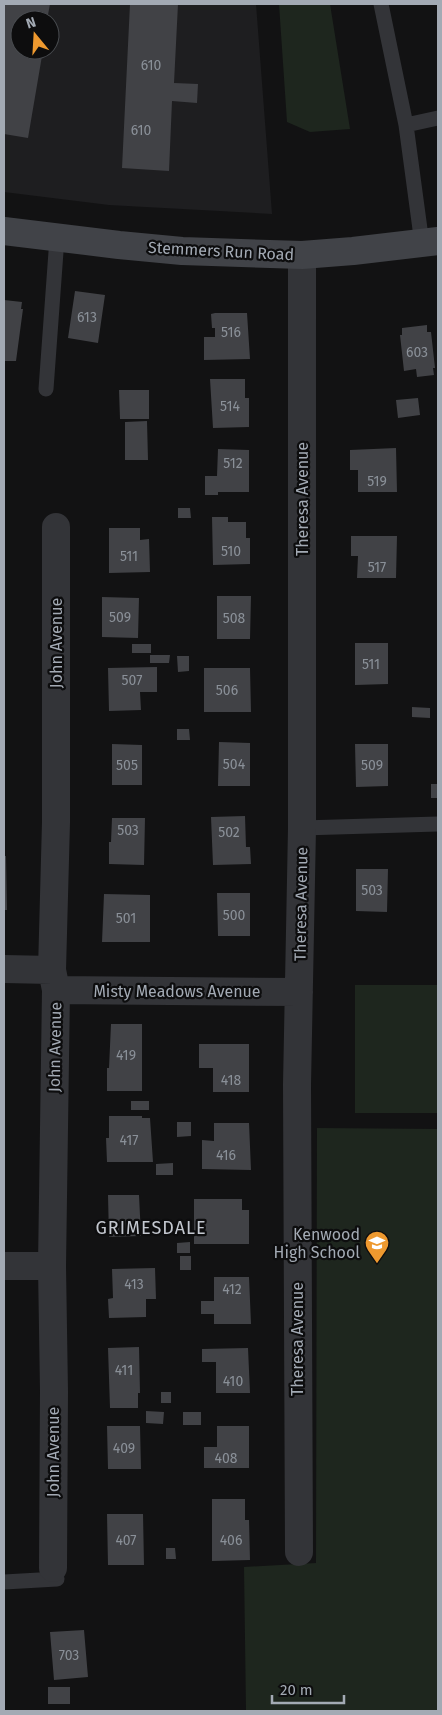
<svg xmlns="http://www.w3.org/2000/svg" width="442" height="1715" font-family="'Fira Sans',sans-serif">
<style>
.built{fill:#1e1e20;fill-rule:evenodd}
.green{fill:#1e261e}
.building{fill:#414246}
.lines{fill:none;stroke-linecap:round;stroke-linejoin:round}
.service{stroke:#333438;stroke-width:15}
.minor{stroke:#333438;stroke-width:28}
.secondary{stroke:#414348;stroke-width:28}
.labels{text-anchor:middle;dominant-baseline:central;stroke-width:4.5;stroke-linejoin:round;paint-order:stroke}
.number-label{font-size:14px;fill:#8a9098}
.street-label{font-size:16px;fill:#a3aab4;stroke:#0d0d0e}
.poi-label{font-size:16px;fill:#a3aab4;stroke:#0d0d0e;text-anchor:end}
.neighbourhood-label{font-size:18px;letter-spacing:1px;fill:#c4c8d0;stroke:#0d0d0e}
</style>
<rect width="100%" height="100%" fill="#121213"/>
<path class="built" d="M4 4H256L272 214 109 205 4 192ZM20 20H50V50H20Z"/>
<path class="green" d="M279 4H330L350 129 310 132 287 122Z
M355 985H438V1113H355Z
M317 1128 438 1129V1711H246L244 1567 316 1563Z"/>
<path class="building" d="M4 4H50L47 20H20V50H43L28 138 4 134Z
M130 4H178L174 83 198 84 197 103 172 101 169 171 122 168Z
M75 291 105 295 98 343 68 338Z
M4 300 22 302 21 309H23L16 361H4Z
M215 313H247L250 359 204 360V337H215V328H212L211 314Z
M427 325V332H431L435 368H433L434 375 417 377 416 369 404 371 400 335H402V328Z
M210 379H245V398H249V427L213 428Z
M119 390H149V419H120Z
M418 398 420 415 398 418 396 400Z
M147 421 148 460H125V422Z
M396 448 397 492H358V470H350V450Z
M218 449 249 450V492H218V495H205V476H217Z
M178 508H190L191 518H178Z
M212 517H228V522H246V538H250V564L213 565Z
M109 528H140V540L149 539 150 572 109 573Z
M351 536H397L396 578H357L358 556H351Z
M217 596H251L250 639H217Z
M102 597 139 598 138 638 102 637Z
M355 643H388V684L355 685Z
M132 644H151V653H132Z
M150 655H170L169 663H150Z
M177 656H189V671L178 672Z
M157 667V692H140L141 710 109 711 108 668Z
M204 668H250L251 712H204Z
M412 707 430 708V718L412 717Z
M177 729H189L190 740H177Z
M219 742 250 743V786H218Z
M112 744 142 745V785H112Z
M355 744H388V786L356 787Z
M431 784H438V798H431Z
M245 816 246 847H250L251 864 213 865 211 817Z
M112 818H145L144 865 109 864V842H111Z
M4 856H6L7 910H4Z
M356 869H388L387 912 356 911Z
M217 893H250V936H218Z
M104 894 150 895V942H102Z
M111 1024H142V1091H107V1068H109Z
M199 1044H249V1092H213V1068H199Z
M131 1101H149V1110H131Z
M109 1116H142V1118H150L153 1162H107L106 1138H109Z
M177 1122H191V1136L177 1137Z
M214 1123H249L251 1170 202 1169V1140L214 1141Z
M173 1163V1175H156V1164Z
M108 1195H139L141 1236 109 1237Z
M194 1199H242V1210H249V1244H194Z
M190 1242V1253H177V1243Z
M180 1256H191V1270H180Z
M155 1268 156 1299H146V1317L109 1318 108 1299 113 1298 112 1269Z
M214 1277H249L251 1324H214V1314H201V1301H214Z
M139 1347 140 1393H138V1408H110L108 1348Z
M248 1348 250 1393H216V1362H202V1349Z
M161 1392H171V1403H161Z
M146 1411 164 1412 163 1424 146 1423Z
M183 1412H201V1425H183Z
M107 1426H140L141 1469H108Z
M217 1426H249V1468H204V1447H217Z
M212 1499H245V1520H249L250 1560 212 1561Z
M107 1514H143L144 1565H108Z
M166 1548H175L176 1559H166Z
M84 1630 88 1677 54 1680 50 1632Z
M48 1687H70V1704H48Z"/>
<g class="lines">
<path class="service" d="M381 4 406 125 422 244
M406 125 438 118
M46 389 57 238
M302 828 438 824
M4 1582 57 1579"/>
<path class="minor" d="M4 969 52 970
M56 990 299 992
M4 1266H52
M299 1552 297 1085 302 828V255
M53 1568 54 1391 52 1266 56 990 52 970 56 822V527"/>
<path class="secondary" d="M4 231 119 245 182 251 302 255 353 251 438 241"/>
</g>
<defs>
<symbol id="school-pin" viewBox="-11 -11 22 30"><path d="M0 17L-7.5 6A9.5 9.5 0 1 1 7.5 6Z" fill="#ee992f" stroke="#0d0d0e"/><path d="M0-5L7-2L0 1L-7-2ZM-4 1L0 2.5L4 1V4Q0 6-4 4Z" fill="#fff"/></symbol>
</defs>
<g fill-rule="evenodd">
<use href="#school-pin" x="363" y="1229" width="28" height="38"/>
</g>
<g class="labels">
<g class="number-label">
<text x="151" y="65">610</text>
<text x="141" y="130">610</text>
<text x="87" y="317">613</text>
<text x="231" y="332">516</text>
<text x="417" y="352">603</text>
<text x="230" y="406">514</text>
<text x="233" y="463">512</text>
<text x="377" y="481">519</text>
<text x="231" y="551">510</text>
<text x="129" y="556">511</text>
<text x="377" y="567">517</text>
<text x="120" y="617">509</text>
<text x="234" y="618">508</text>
<text x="371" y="664">511</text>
<text x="132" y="680">507</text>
<text x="227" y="690">506</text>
<text x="234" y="764">504</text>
<text x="127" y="765">505</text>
<text x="372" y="765">509</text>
<text x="128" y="830">503</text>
<text x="229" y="832">502</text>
<text x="372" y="890">503</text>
<text x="234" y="915">500</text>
<text x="126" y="918">501</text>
<text x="126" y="1055">419</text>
<text x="231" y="1080">418</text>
<text x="129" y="1140">417</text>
<text x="226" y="1155">416</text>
<text x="134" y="1284">413</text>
<text x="232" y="1289">412</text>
<text x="124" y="1370">411</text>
<text x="233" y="1381">410</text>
<text x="124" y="1448">409</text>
<text x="226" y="1458">408</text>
<text x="126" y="1540">407</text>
<text x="231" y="1540">406</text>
<text x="69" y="1655">703</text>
</g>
<g class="street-label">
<text transform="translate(221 251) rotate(3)">Stemmers Run Road</text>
<text transform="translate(302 499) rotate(-90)">Theresa Avenue</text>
<text transform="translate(56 643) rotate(-90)">John Avenue</text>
<text transform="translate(301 904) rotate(-89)">Theresa Avenue</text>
<text x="177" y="991">Misty Meadows Avenue</text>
<text transform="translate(55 1047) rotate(-89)">John Avenue</text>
<text transform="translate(297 1339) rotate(-90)">Theresa Avenue</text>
<text transform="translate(53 1452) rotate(-90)">John Avenue</text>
</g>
<g class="poi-label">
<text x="360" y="1234">Kenwood<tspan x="360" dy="18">High School</tspan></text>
</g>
<g class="neighbourhood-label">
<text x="151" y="1228">GRIMESDALE</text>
</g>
</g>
<rect width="442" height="1715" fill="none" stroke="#a3aab4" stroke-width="10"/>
<g transform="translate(35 35) rotate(342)"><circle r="24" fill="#0d0d0e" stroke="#494c50"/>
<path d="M0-4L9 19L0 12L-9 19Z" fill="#ee992f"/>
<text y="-8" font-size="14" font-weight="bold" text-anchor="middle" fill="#a3aab4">N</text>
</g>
<path d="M272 1695v8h72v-8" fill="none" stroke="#a3aab4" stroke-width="2.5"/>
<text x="280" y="1695" font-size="15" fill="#a3aab4" stroke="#0d0d0e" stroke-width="4" paint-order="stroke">20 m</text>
</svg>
